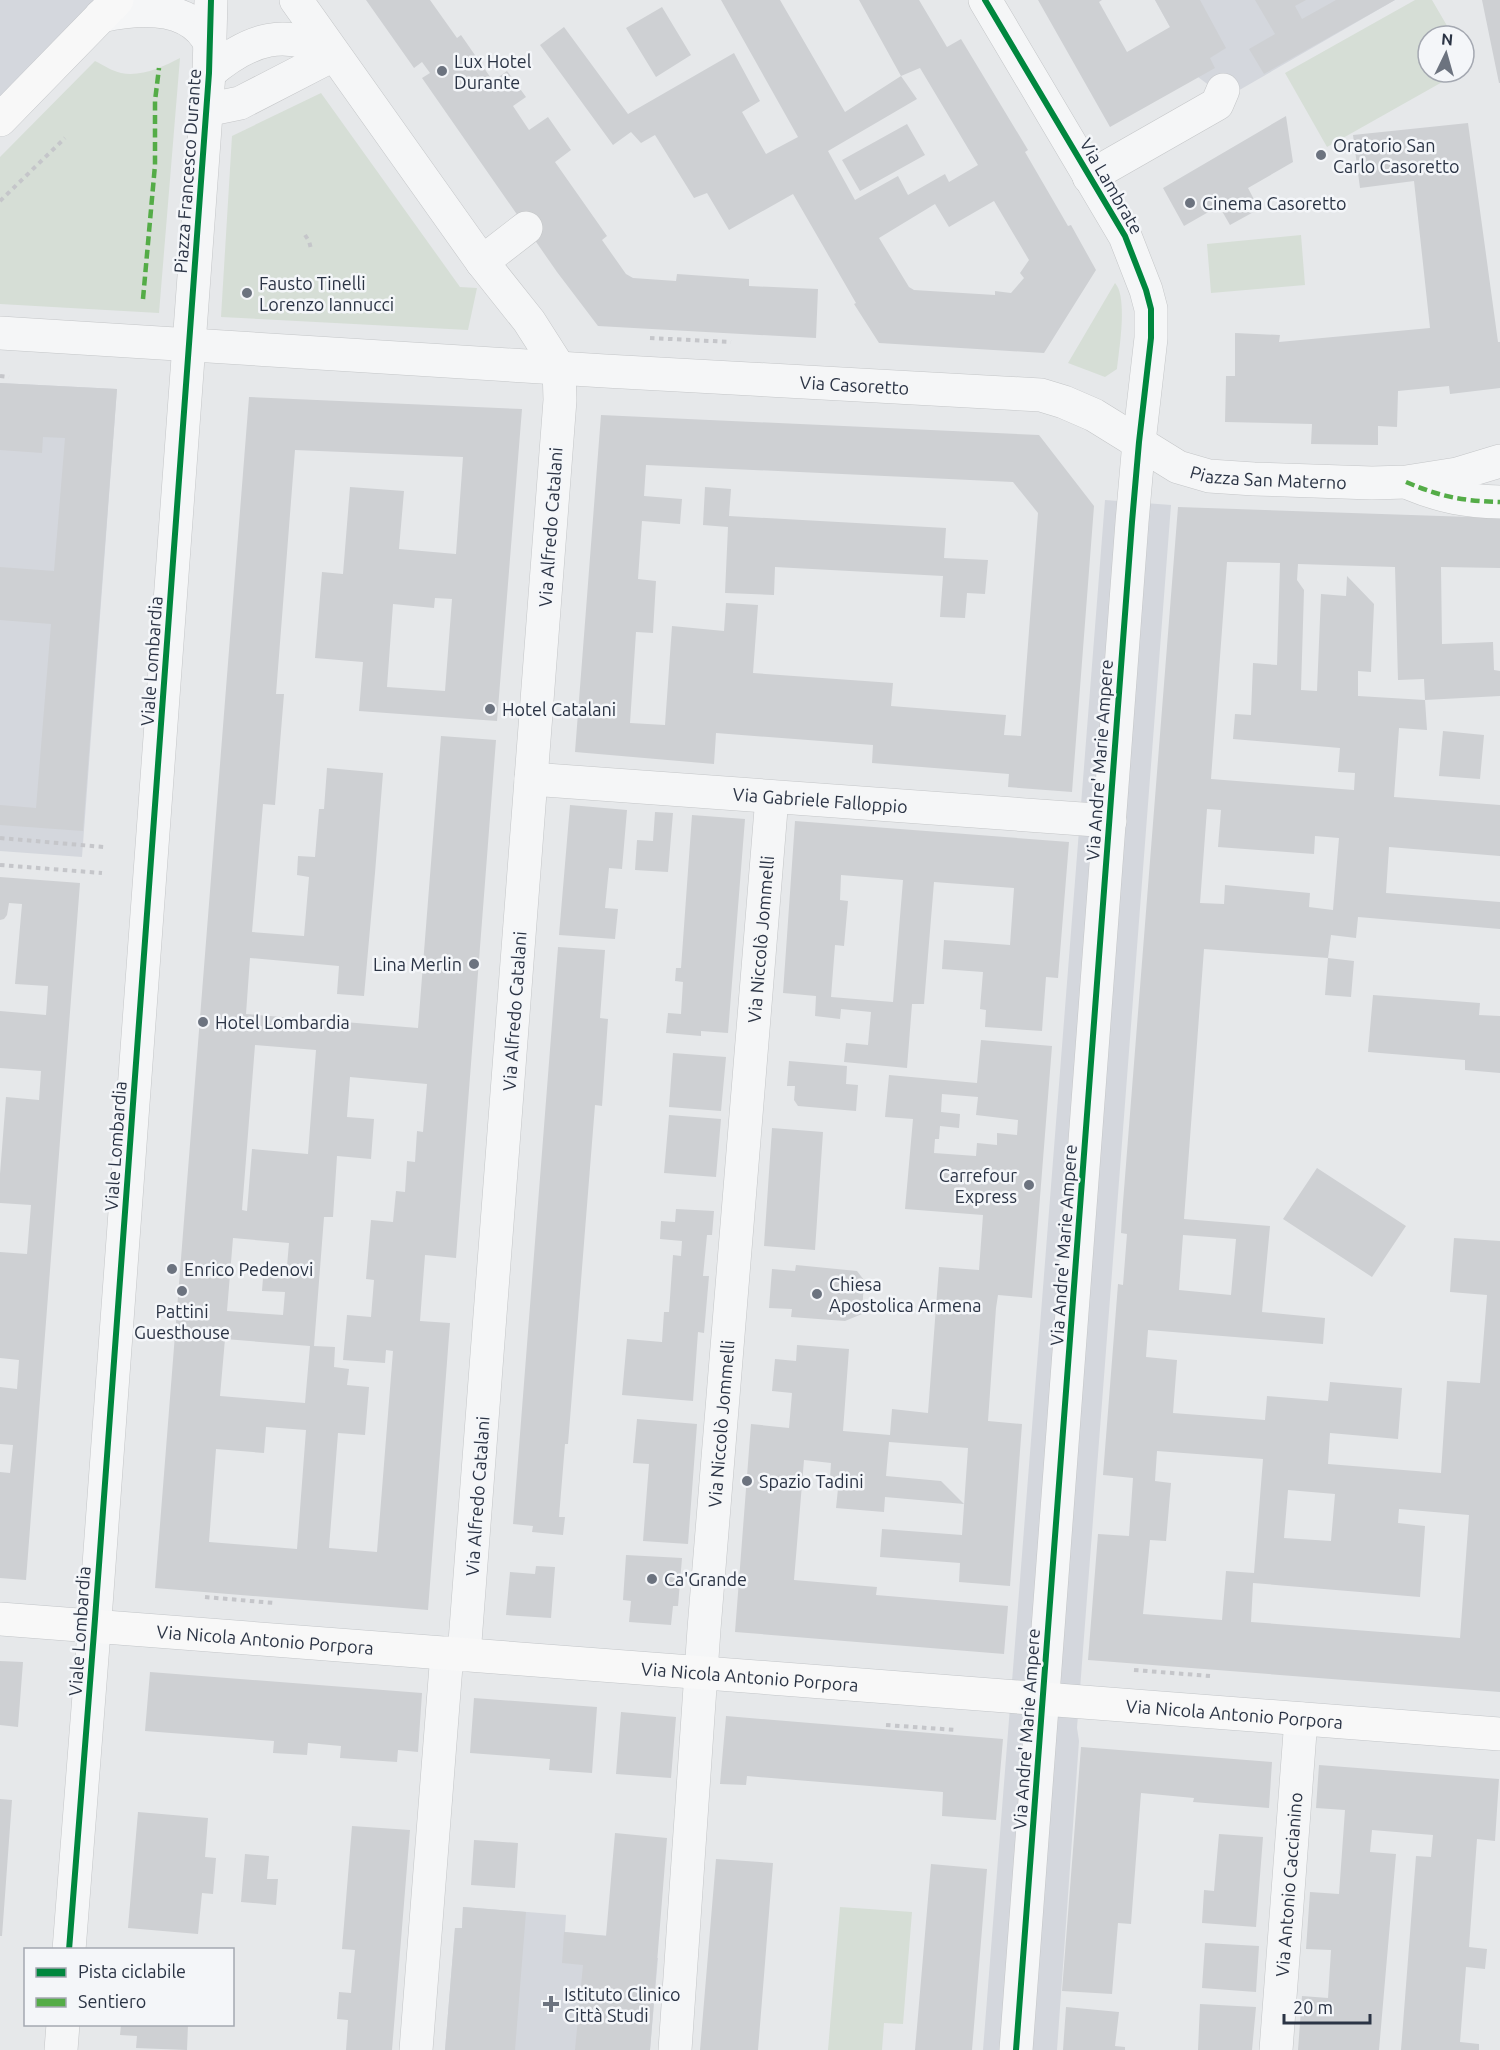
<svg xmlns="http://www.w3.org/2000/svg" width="1500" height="2050" font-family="Ubuntu,sans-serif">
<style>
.built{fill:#d4d7dd}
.green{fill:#d6ded6}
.building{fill:#ced0d3;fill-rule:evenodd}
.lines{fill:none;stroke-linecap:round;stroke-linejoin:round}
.minor-casing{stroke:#c4c6c8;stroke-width:34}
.major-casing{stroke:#c2c5c8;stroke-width:34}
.path{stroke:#c5c6ca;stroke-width:4;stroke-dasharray:4.5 4.5;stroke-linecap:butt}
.minor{stroke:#f5f6f7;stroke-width:33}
.major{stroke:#f8f8f8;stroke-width:33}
.quiet{stroke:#54ac47;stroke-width:4.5;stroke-dasharray:9 4.5;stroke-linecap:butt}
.cycleway-casing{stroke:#f4f6f9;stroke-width:10}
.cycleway{stroke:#00873e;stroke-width:6}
.poi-dot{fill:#6c737f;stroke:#f4f6f9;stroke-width:2}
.labels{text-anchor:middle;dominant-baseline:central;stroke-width:5;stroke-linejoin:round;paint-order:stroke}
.poi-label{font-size:18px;fill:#2b3445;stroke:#f4f6f9;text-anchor:start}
.street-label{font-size:18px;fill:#2b3445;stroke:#f4f6f9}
</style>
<rect width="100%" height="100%" fill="#e6e8ea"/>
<path class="built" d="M0 0H114L0 117Z
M1155 0H1395L1236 92 1214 89 1198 77Z
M0 383 117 389 82 857 0 851Z
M1105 500 1171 505 1077 1728 1079 1741 1057 2050H983Z
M463 1907 566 1915 565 1932 622 1937 621 1955 658 1958 650 2050H445L455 1928H462Z"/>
<path class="green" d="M1415 0H1432L1453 36H1428V72H1460L1327 147 1285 73Z
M180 58 159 313 0 304V157L95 61C103 65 112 71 121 73 141 77 163 67 180 58Z
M321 93 460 287 477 288 468 330 221 317 232 136Z
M1301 235 1305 285 1211 293 1207 244Z
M1115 283C1128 297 1119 350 1117 369L1105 377 1068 363Z
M840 1907 912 1912 903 2024 884 2023 882 2050H828Z"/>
<path class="building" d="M366 0H430L457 38 461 35 493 81 507 71 526 97 513 106 529 130 548 117 571 150 555 162 607 236 602 240 626 274 633 278 676 281 677 274 749 279V286L818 289 816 338 598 326 557 272 422 78 430 73 422 62 414 68Z
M721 0H780L845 112 901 76 917 99 828 151 855 200 898 176 908 195 945 174 949 182 978 165 920 68 901 76 859 0H919L947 47 961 39 1028 150 1025 152 1068 226 1071 225 1096 270 1044 353 879 343 854 304 856 303 793 194 729 230 707 193 694 198 655 135 641 143 631 132 613 145 540 45 564 27 628 114 734 53 760 101 742 112 766 154 798 137ZM994 201 1029 260 1020 273 1024 278 1011 293 995 291V295L914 290 909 287 879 238 935 204 949 227Z
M1038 0H1102L1099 2 1127 52 1170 27 1155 0H1200L1226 48 1210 58 1215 68 1110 127Z
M1255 0H1306L1295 6 1302 19 1336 0H1395L1264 74 1249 49 1275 34Z
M1482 0H1500V83H1499Z
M662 7 691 55 656 77 626 28Z
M1286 116 1293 162 1248 188 1259 209 1230 225 1219 206 1184 226 1163 188Z
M1468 123 1498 342H1500V388L1450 394 1449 386 1398 391 1397 427 1378 426V445L1311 444 1312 424 1225 422 1226 376H1235V333L1280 335 1279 342 1430 328 1414 181 1360 188 1353 135Z
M907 124 925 155 860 191 842 160Z
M0 383 117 389 83 831 0 825V805L36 808 51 624 0 620V567L54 571 65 438 43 437 42 453 0 450Z
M249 397 522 409 497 721 359 711 363 662 315 658 322 572 343 574 350 487 404 491 399 549 456 554 463 457 295 450 276 694H284L275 805 263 804 252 932 304 936 309 877 297 875 298 856 315 857 319 809H324L327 768 383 773 375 873 364 996 337 994 339 966 250 958 246 1014 418 1028 441 736 496 740 456 1258 425 1255 420 1321 450 1323 428 1610 155 1588ZM435 598 452 599 445 691 387 687 393 604 434 608ZM255 1045 316 1050 308 1154 252 1149 247 1211 242 1210ZM350 1077 427 1084 423 1132 417 1131 415 1162 407 1161 405 1192 396 1191 393 1222 371 1220 366 1279 374 1280 371 1317 347 1315 343 1360 385 1363 386 1350 393 1351 377 1552 329 1548 338 1433 365 1435 369 1387 347 1385 349 1369 334 1367 335 1347 314 1346 324 1217H333L337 1156 371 1159 374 1119 347 1117ZM233 1238 289 1243 287 1266 264 1265 262 1291 285 1292 283 1315 227 1311ZM225 1339 310 1346 305 1403 220 1396ZM266 1427 306 1430 297 1549 209 1542 216 1449 264 1453Z
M601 415 1039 435 1094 506 1072 792 1008 787 1009 774 872 763 873 745 808 740 716 733 714 764 575 752ZM646 465 1013 482 1038 513 1021 736 1004 735 1006 715 891 706 893 683 753 673 758 605 726 603 724 631 672 626 665 725 630 723 636 632 653 633 656 581 638 579 642 521 680 524 682 499 644 496Z
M705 487 731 489 729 516 946 528 944 558 988 560 985 594 967 593 965 618 940 617 943 576 775 567 774 595 725 593 728 527 703 525Z
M1178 507 1500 518V568L1441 567 1442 644 1493 642 1494 670 1500 671V696L1425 700 1424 679 1398 680 1395 567 1298 564 1297 580 1304 590 1301 690 1317 691 1321 594 1346 596 1347 576 1374 604 1371 672 1358 671V696L1425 700 1427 730 1399 728 1394 797 1500 805V856L1389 847 1386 893 1500 902V929L1358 917 1356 938 1331 935 1328 958 1354 961 1351 997 1325 995 1328 958 1204 949 1184 1219 1270 1226 1262 1312 1325 1318 1323 1344 1148 1330 1146 1357 1177 1360 1173 1413 1265 1420 1267 1396 1328 1401 1330 1382 1402 1388 1398 1439 1330 1433 1328 1464 1441 1473 1447 1381 1480 1383 1487 1295 1450 1292 1454 1238 1500 1241V1692L1088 1660 1098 1534 1129 1536 1133 1478 1103 1475 1118 1284 1123 1285 1127 1234 1121 1233 1122 1215ZM1227 562 1280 563 1277 665 1253 663 1251 715 1235 714 1233 739 1340 748 1338 772 1355 773 1354 790 1211 779ZM1207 809 1221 810 1218 847 1314 854 1315 836 1339 838 1333 910 1309 907 1310 893 1225 885 1224 904 1200 903ZM1183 1235 1236 1239 1231 1295 1179 1290ZM1157 1451 1263 1459 1254 1573 1226 1571 1222 1620 1143 1614 1150 1540 1166 1541 1171 1483 1155 1481ZM1288 1490 1335 1494 1331 1541 1284 1538ZM1399 1509 1469 1515 1460 1638 1251 1622 1253 1583 1420 1597 1425 1526 1398 1523Z
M1443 731 1484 735 1480 779 1439 776Z
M570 805 627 810 622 869 609 868 605 908 618 909 615 939 559 935Z
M655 812 673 813 668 872 635 870 637 840 653 841Z
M692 815 745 819 728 1033 701 1031V1036L666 1033 668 1013 681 1014 683 982 675 981 676 968H681Z
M795 821 1069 842 1058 978 1046 977 1042 1031 985 1027 986 1010 980 1009 983 972 942 969 944 940 1010 945 1014 888 934 882 924 1004H912L907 1068 844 1062 846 1043 868 1045 871 1012 841 1009 840 1019 815 1016 816 996 783 993ZM841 875 903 880 893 1002 831 997 835 945 844 946 848 901 840 900Z
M0 877 80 883 26 1580 0 1578V1472L10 1473 13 1445 0 1444V1387L17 1389 19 1360 0 1358V1252L27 1254 31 1205 0 1203V1174L6 1097 39 1100 41 1071 0 1068V1011L46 1015 48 986 15 984 22 904 9 903 7 915 4 919 0 920Z
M558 947 605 950 600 1018 608 1019 602 1106 595 1105 568 1444H565L559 1517H565L563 1535 532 1532 533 1526 513 1524Z
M1373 995 1480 1003 1479 1015 1500 1016V1073L1465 1070V1060L1368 1052Z
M981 1040 1052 1046 1032 1298 998 1295 996 1308 988 1421 1022 1424 1010 1586 959 1582 960 1563 880 1557 882 1529 962 1535 968 1448 889 1442 886 1476 941 1481 964 1504 885 1497 884 1512 836 1508 839 1479 830 1478 831 1463 804 1460 794 1580 877 1587 876 1595 1008 1606 1004 1654 735 1632 751 1424 789 1428 792 1393 772 1391 775 1359 796 1361 797 1345 849 1349 843 1431 890 1435 892 1409 928 1413 939 1267 979 1270 983 1215 905 1209 913 1119 885 1117 889 1075 977 1083ZM942 1094 978 1097 976 1115 1018 1120 1017 1135 997 1133V1145L977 1143 976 1156 934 1153 935 1139H939L940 1126 959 1128 960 1114 941 1112Z
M673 1053 726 1057 721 1111 669 1107Z
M789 1061 847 1066 846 1084 858 1085 856 1111 798 1106 794 1100 795 1086H787Z
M669 1115 721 1119 716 1177 664 1173Z
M772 1128 823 1132 815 1250 764 1246Z
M1317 1168 1406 1226 1372 1277 1283 1219Z
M676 1209 714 1211 712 1235H707L703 1276H709L704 1333 698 1332 693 1401 622 1395 627 1339 662 1342 664 1312H669L673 1255 681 1256 682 1241 660 1239 661 1221 675 1222Z
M796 1265 857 1271 864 1280 862 1314 845 1321 791 1317 792 1309 769 1308 772 1269 795 1271Z
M637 1419 697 1424 688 1544 643 1541 649 1464 633 1463Z
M626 1555 682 1558 678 1606H673L671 1625 629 1622 631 1601 623 1600Z
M536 1566 555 1567 551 1618 506 1615 510 1572 535 1574Z
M0 1661 23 1662 18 1727 0 1725Z
M150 1672 422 1693 418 1752 398 1750 397 1762 340 1758 341 1746 308 1743 307 1755 273 1753 274 1741 145 1731Z
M474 1698 597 1707 592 1773 549 1770 550 1759 470 1753Z
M621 1712 676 1717 671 1778 616 1774Z
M726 1716 1003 1739 996 1820 942 1816 943 1792 747 1776 746 1785 720 1784Z
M1081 1747 1272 1762 1269 1808 1193 1802 1194 1798 1141 1793 1131 1924 1118 1923 1112 1994 1062 1991Z
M1319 1765 1499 1779 1495 1841 1477 1839 1469 1947 1487 1949 1485 1969 1466 1967 1460 2042 1479 2044V2050H1401L1416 1856 1431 1857 1433 1835 1372 1830 1370 1852 1396 1854 1379 2050H1298L1302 1996 1328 1998 1331 1950 1306 1949 1310 1892 1339 1894 1345 1810 1316 1808Z
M0 1799 12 1800 2 1936H0Z
M138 1812 208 1818 205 1857 216 1858 213 1894 202 1893 198 1934 128 1928Z
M352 1826 410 1830 392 2050H346L348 2020 337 2019 339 1992 351 1993 353 1970 355 1950 342 1949Z
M615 1833 667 1838 650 2050H575L583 1965 562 1963 564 1932 606 1936Z
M1219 1834 1263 1837 1256 1927 1202 1923 1204 1890 1214 1891Z
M474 1840 518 1843 515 1888 471 1885Z
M245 1854 269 1856 267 1879H278L276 1905 241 1902Z
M716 1859 773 1863 758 2050H700Z
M931 1864 987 1869 972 2050H915Z
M463 1907 526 1912 515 2050H445L455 1928H462Z
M1205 1943 1259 1946 1256 1992 1202 1988Z
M1200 2004 1256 2007 1252 2050H1198Z
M1066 2007 1119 2012 1115 2046 1125 2047V2050H1063Z
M121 2025H188L187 2050 136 2048 137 2036 120 2035Z"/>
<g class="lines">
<defs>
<g id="minor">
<path d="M296 0 482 262 529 321 559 368 560 400 464 1655"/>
<path d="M985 0 1125 236 1146 290 1151 309V338L1139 442 1132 522 1016 2050"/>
<path d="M101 16C138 8 193 3 211 46"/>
<path d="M209 73C249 39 286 26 333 55"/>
<path d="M206 110 240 103 333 55"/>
<path d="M1089 177 1217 104 1223 90"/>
<path d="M482 262 526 228"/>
<path id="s1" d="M0 333 605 371 1041 395 1064 402 1094 415 1178 467 1209 476 1254 479 1372 483 1406 482 1457 474 1500 461"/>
<path d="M1411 484C1442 497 1466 501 1500 502"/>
<path id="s2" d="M531 779 1110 821"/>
<path d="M69 1950 95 1619 209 73 211 0"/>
<path d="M61 2050 63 2024"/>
<path d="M416 2050 447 1653"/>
<path id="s3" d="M675 2050 704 1629 772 797"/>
<path id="s4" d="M1276 2050 1301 1719"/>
</g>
<g id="major">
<path d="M0 120 117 0"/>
<path id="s5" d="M0 1619 1500 1734"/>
</g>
</defs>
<use href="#minor" class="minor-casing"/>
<use href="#major" class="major-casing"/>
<path class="path" d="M0 201 65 138
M305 235 309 241 311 249
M650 338 731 342
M0 376 9 377
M0 838 104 847
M0 865 102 873
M205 1597 274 1603
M1134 1670 1210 1676
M886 1725 956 1730"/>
<use href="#minor" class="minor"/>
<use href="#major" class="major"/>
<path class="quiet" d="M143 299 155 165V101L159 68
M1406 482C1441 497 1463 501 1500 502"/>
<defs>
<path id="cycleway" d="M985 0 1125 236 1146 290 1151 309V338L1139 442 1132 522 1016 2050
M69 1950 95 1619 209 73 211 0"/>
</defs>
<use href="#cycleway" class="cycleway-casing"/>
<use href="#cycleway" class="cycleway"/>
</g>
<g class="poi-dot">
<circle cx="442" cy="71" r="6"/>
<circle cx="1321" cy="155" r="6"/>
<circle cx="1190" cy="203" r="6"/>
<circle cx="247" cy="293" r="6"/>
<circle cx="490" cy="709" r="6"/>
<circle cx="474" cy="964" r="6"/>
<circle cx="203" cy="1022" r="6"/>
<circle cx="1029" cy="1185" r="6"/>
<circle cx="172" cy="1269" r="6"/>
<circle cx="182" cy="1291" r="6"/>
<circle cx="817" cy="1294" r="6"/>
<circle cx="747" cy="1481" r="6"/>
<circle cx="652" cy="1579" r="6"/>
<path d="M548 1995h6v6h6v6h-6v6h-6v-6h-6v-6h6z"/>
</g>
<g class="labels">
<g class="poi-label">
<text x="454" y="61">Lux Hotel<tspan x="454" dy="21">Durante</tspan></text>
<text x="1333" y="145">Oratorio San<tspan x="1333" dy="21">Carlo Casoretto</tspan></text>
<text x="1202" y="203">Cinema Casoretto</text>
<text x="259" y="283">Fausto Tinelli<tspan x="259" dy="21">Lorenzo Iannucci</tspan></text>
<text x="502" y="709">Hotel Catalani</text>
<text x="462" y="964" text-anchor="end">Lina Merlin</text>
<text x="215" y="1022">Hotel Lombardia</text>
<text x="1017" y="1175" text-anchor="end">Carrefour<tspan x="1017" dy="21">Express</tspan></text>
<text x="184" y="1269">Enrico Pedenovi</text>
<text x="829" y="1284">Chiesa<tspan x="829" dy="21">Apostolica Armena</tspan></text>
<text x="182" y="1311" text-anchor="middle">Pattini<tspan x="182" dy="21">Guesthouse</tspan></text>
<text x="759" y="1481">Spazio Tadini</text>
<text x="664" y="1579">Ca'Grande</text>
<text x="564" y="1994">Istituto Clinico<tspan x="564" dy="21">Città Studi</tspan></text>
</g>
<g class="street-label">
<text transform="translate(187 171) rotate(-86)">Piazza Francesco Durante</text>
<text transform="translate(1112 186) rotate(60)">Via Lambrate</text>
<text stroke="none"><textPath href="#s1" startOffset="856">Via Casoretto</textPath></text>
<text stroke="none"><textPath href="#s1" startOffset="1290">Piazza San Materno</textPath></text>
<text transform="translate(550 527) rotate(-86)">Via Alfredo Catalani</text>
<text transform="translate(151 661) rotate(-86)">Viale Lombardia</text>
<text transform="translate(1099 760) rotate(-86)">Via Andre' Marie Ampere</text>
<text stroke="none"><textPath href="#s2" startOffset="290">Via Gabriele Falloppio</textPath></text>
<text stroke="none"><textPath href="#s3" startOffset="1114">Via Niccolò Jommelli</textPath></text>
<text transform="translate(514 1011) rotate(-86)">Via Alfredo Catalani</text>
<text transform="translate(115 1146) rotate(-86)">Viale Lombardia</text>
<text transform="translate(1063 1245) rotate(-86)">Via Andre' Marie Ampere</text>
<text stroke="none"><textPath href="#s3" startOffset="628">Via Niccolò Jommelli</textPath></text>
<text transform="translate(477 1496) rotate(-86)">Via Alfredo Catalani</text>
<text transform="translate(79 1631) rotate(-86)">Viale Lombardia</text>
<text stroke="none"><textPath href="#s5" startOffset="266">Via Nicola Antonio Porpora</textPath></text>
<text stroke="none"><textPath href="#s5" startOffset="752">Via Nicola Antonio Porpora</textPath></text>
<text stroke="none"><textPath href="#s5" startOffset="1238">Via Nicola Antonio Porpora</textPath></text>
<text transform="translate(1026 1729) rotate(-86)">Via Andre' Marie Ampere</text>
<text stroke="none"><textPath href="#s4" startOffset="166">Via Antonio Caccianino</textPath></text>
</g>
</g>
<rect x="24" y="1948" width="210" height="78" fill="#f4f6f9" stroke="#a4a8b1" stroke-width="1.5"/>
<rect x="36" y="1968" width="30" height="9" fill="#00873e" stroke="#a4a8b1" stroke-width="1.5"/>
<text x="78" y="1978" font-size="18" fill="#2b3445">Pista ciclabile</text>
<rect x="36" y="1998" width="30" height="9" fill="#54ac47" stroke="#a4a8b1" stroke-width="1.5"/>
<text x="78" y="2008" font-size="18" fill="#2b3445">Sentiero</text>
<g transform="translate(1446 54) rotate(5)"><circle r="28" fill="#f4f6f9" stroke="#a4a8b1" stroke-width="1.5"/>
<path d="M0-4.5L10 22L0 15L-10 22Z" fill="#6c737f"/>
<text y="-9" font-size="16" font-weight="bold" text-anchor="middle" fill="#2b3445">N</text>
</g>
<path d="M1284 2014v9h86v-9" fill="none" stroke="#2b3445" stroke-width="3"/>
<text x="1293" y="2014" font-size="18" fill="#2b3445" stroke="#f4f6f9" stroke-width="4.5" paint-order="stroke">20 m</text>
</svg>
